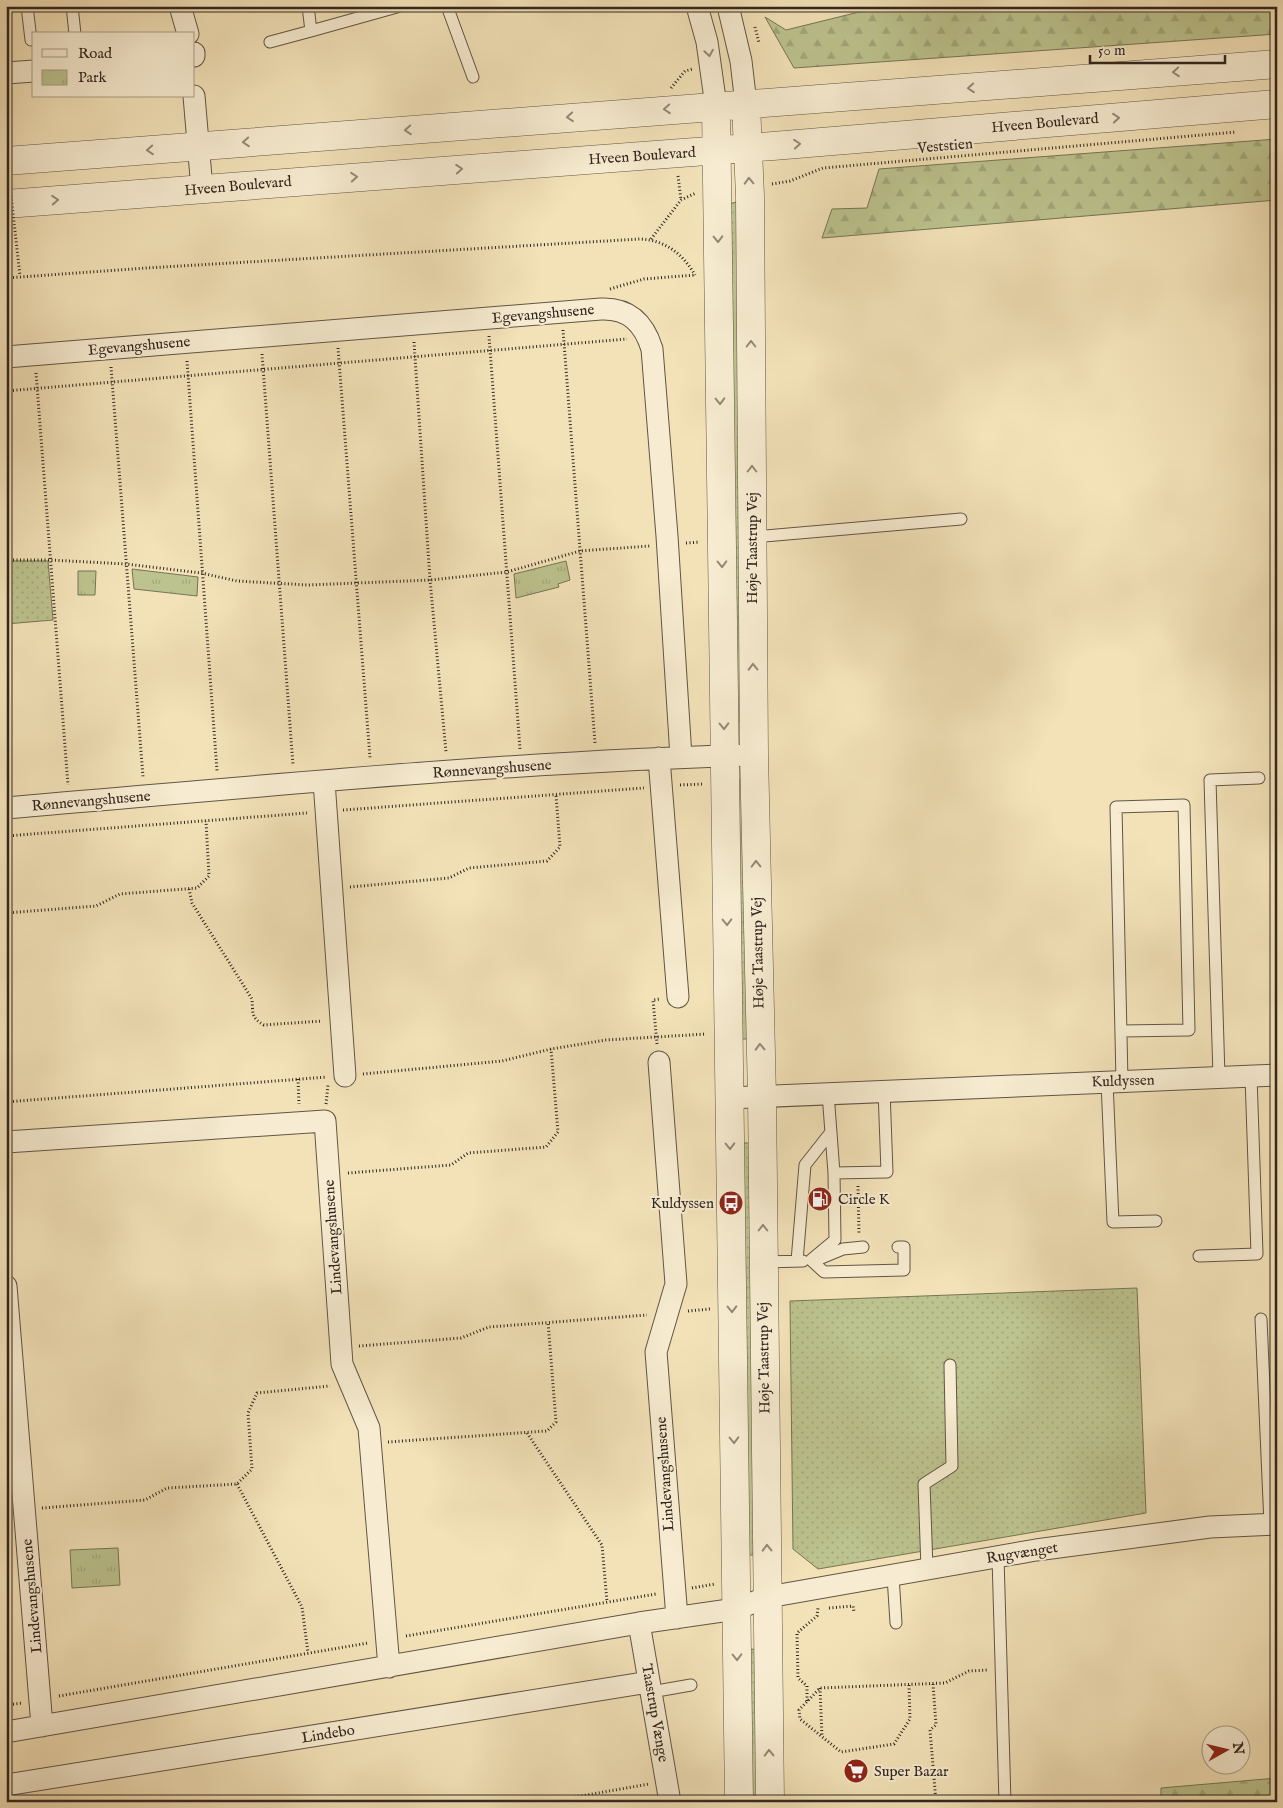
<svg xmlns="http://www.w3.org/2000/svg" width="1283" height="1808" font-family="'IM FELL English',serif">
<style>
.grass{fill:url(#grass-dots);stroke:#777457}
.forest{fill:url(#forest-firs);stroke:#777457}
.park{fill:url(#park-tufts);stroke:#777457}
.lines{fill:none;stroke-linecap:round;stroke-linejoin:round}
.service-casing{stroke:#625546;stroke-width:13}
.minor-casing{stroke:#625546;stroke-width:23}
.tertiary-casing{stroke:#625546;stroke-width:29}
.path{stroke:#322620;stroke-width:3;stroke-dasharray:1 2.5;stroke-linecap:butt}
.service{stroke:#f7ecd1;stroke-width:11}
.minor{stroke:#f7ecd1;stroke-width:21}
.tertiary{stroke:#f7ecd1;stroke-width:28}
.path-bridge{stroke:#322620;stroke-width:3;stroke-dasharray:1 2.5;stroke-linecap:butt}
.oneway{stroke:#948978}
.labels{text-anchor:middle;dominant-baseline:central;stroke-width:4;stroke-linejoin:round;paint-order:stroke}
.street-label{font-size:15px;fill:#322620;stroke:#f7ecd1}
.poi-label{font-size:15px;fill:#322620;stroke:#f7ecd1;text-anchor:start}
</style>
<defs>
<pattern id="grass-dots" width="8" height="8" patternUnits="userSpaceOnUse" patternTransform="scale(1.25)"><rect width="8" height="8" fill="#bcc38e"/><path d="M2 2h.1M6 6h.1" fill="none" stroke="#a2a77a" stroke-width="1.8" stroke-linecap="round"/></pattern>
<pattern id="forest-firs" width="22" height="20" patternUnits="userSpaceOnUse" patternTransform="scale(1.25)"><rect width="22" height="20" fill="#bcc38e"/><path d="M5 1l3.5 6h-7zM16 11l3.5 6h-7z" fill="#a2a77a"/></pattern>
<pattern id="park-tufts" width="24" height="20" patternUnits="userSpaceOnUse" patternTransform="scale(1.25)"><rect width="24" height="20" fill="#bcc38e"/><path d="M3 7l-1-3M5 7V3M7 7l1-3M15 17l-1-3M17 17v-4M19 17l1-3" fill="none" stroke="#a2a77a"/></pattern>
</defs>
<rect width="100%" height="100%" fill="#f3e2b8"/>
<filter id="stains"><feTurbulence type="fractalNoise" baseFrequency=".004" numOctaves="4"/><feColorMatrix values="0 0 0 0 .2 0 0 0 0 .09 0 0 0 0 .02 0 0 0 .5 -.17"/></filter>
<radialGradient id="worn" r=".72"><stop offset=".6" stop-color="#630" stop-opacity="0"/><stop offset="1" stop-color="#630" stop-opacity=".3"/></radialGradient>
<path class="grass" d="M738 202 745 721H734L727 204Z
M6 561H48L53 620 6 624Z
M735 780H746L748 1039H738Z
M742 1143H749L754 1555H744Z
M1137 1288 1146 1513 818 1569 793 1549 790 1301Z
M755 1649 757 1802H746L744 1650Z"/>
<path class="forest" d="M935 6H1277V34L794 68 765 17 786 30 859 12Z
M1277 139V200L822 238 832 209 867 208 879 169Z
M1277 1778V1802H1161V1788Z"/>
<path class="park" d="M566 561 570 580 558 584 559 587 516 598 514 574Z
M132 569 198 577 197 596 134 589Z
M78 571H96L95 595H78Z
M118 1548 120 1585 72 1588 70 1550Z"/>
<g class="lines">
<defs>
<path id="service" d="M27 6 31 40
M72 6 75 34
M308 6 311 31 397 7
M447 6 473 77
M270 42 311 31
M753 537 961 519
M1121 1031 1189 1030 1184 805 1116 807 1122 1081
M1219 1077 1210 780 1259 778
M1107 1082 1113 1222 1156 1221
M834 1173 887 1172 884 1090
M1199 1256 1257 1254 1251 1076
M819 1259 843 1249 863 1247
M811 1260 835 1240 834 1173 828 1093
M811 1260 824 1272 904 1270V1247H898
M797 1261 805 1165 831 1132
M764 1262 803 1261
M1261 1319 1270 1524
M998 1557 1005 1802
M927 1569 924 1484 952 1466 950 1365
M893 1576 896 1623
M651 1692 691 1685"/>
<path id="minor" d="M180 6 188 34
M697 6 707 42 716 106
M728 6 741 61 746 104
M194 53V56
M6 73 34 71
M194 96 202 189
M6 357 601 309C629 308 644 323 652 349L667 536 681 757
M659 758 678 997
M324 781 345 1076
M6 808C255 787 504 762 754 755
M659 1062 676 1284 656 1352 677 1618
M729 1098 1277 1075
M6 1142 325 1121 342 1364 369 1428 389 1667
M6 1286 42 1726
M639 1623 670 1802
M6 1732 639 1623 736 1609 768 1597 1036 1550 1210 1527 1277 1524
M6 1785 649 1682"/>
<path id="tertiary" d="M746 104 750 196 754 755 762 1096 770 1802
M716 106 739 1802
M6 161 1277 64
M6 204 773 146 1277 104"/>
</defs>
<use href="#service" class="service-casing"/>
<use href="#minor" class="minor-casing"/>
<use href="#tertiary" class="tertiary-casing"/>
<path class="path" d="M755 27 759 43
M671 88 685 71 693 69
M678 176 681 200
M772 184 790 181 823 168 1236 132
M651 239 681 200 696 193
M6 278 146 268 640 239C665 240 683 254 695 275
M610 289 644 279 695 275
M563 330 595 743
M489 336 520 749
M414 342 430 580 446 752
M338 348 370 758
M262 354 293 765
M187 361 217 771
M111 367 143 777
M36 373 68 785
M6 391 627 339
M686 543 700 542
M6 560H50L126 564 201 573 237 581 308 585 430 580 507 572 580 551 650 546
M680 785 704 784
M343 810 644 788
M6 836 307 813
M350 887 449 878 469 868 547 861 560 847 556 795
M189 889 192 903 252 999C253 1013 251 1018 264 1025L322 1021
M6 913 96 906 120 894 197 888 209 876 206 821
M657 1044 653 1000 660 999
M363 1074 502 1061 551 1049 606 1040 706 1034
M298 1079 299 1104
M6 1102 327 1077
M326 1104 328 1085
M348 1173 451 1165 468 1153 546 1147 558 1132 551 1049
M858 1186 859 1235
M688 1311 710 1309
M359 1346 461 1338 489 1327 647 1315
M527 1433 602 1545 607 1602
M388 1442 547 1431 556 1422 548 1322
M237 1484 302 1607 308 1653
M42 1508 145 1500 167 1488 237 1484 252 1469 248 1413 257 1393 330 1386
M692 1588 715 1584
M829 1608 853 1606 854 1612
M406 1636 656 1594
M6 1653 10 1705
M933 1684 936 1725 930 1730 936 1802
M909 1685 910 1719 894 1744 841 1752 800 1719 799 1710 820 1688 945 1683 969 1671 988 1670
M820 1688 822 1737
M59 1696 368 1643
M807 1701V1686L798 1678 797 1633 817 1616 818 1608
M6 1705 23 1703
M547 1802 649 1784
M959 1802 991 1801"/>
<use href="#service" class="service"/>
<use href="#minor" class="minor"/>
<use href="#tertiary" class="tertiary"/>
<path class="path-bridge" d="M6 151 20 276"/>
</g>
<defs><path id="oneway-chevron" d="M-2-3.5L2.5 0L-2 3.5" fill="none" stroke-width="1.6" stroke-linecap="round" stroke-linejoin="round" transform="scale(1.25)"/></defs>
<g class="oneway">
<use href="#oneway-chevron" transform="translate(709 53) rotate(81)"/>
<use href="#oneway-chevron" transform="translate(1176 72) rotate(176)"/>
<use href="#oneway-chevron" transform="translate(971 88) rotate(176)"/>
<use href="#oneway-chevron" transform="translate(667 109) rotate(176)"/>
<use href="#oneway-chevron" transform="translate(570 117) rotate(175)"/>
<use href="#oneway-chevron" transform="translate(1116 118) rotate(-5)"/>
<use href="#oneway-chevron" transform="translate(408 130) rotate(176)"/>
<use href="#oneway-chevron" transform="translate(246 142) rotate(176)"/>
<use href="#oneway-chevron" transform="translate(797 144) rotate(-5)"/>
<use href="#oneway-chevron" transform="translate(150 150) rotate(176)"/>
<use href="#oneway-chevron" transform="translate(459 169) rotate(-4)"/>
<use href="#oneway-chevron" transform="translate(354 177) rotate(-4)"/>
<use href="#oneway-chevron" transform="translate(749 181) rotate(-92)"/>
<use href="#oneway-chevron" transform="translate(55 200) rotate(-4)"/>
<use href="#oneway-chevron" transform="translate(718 239) rotate(89)"/>
<use href="#oneway-chevron" transform="translate(751 344) rotate(-90)"/>
<use href="#oneway-chevron" transform="translate(720 401) rotate(89)"/>
<use href="#oneway-chevron" transform="translate(752 469) rotate(-90)"/>
<use href="#oneway-chevron" transform="translate(722 564) rotate(89)"/>
<use href="#oneway-chevron" transform="translate(753 667) rotate(-91)"/>
<use href="#oneway-chevron" transform="translate(724 726) rotate(89)"/>
<use href="#oneway-chevron" transform="translate(756 864) rotate(-91)"/>
<use href="#oneway-chevron" transform="translate(727 922) rotate(89)"/>
<use href="#oneway-chevron" transform="translate(760 1047) rotate(-92)"/>
<use href="#oneway-chevron" transform="translate(730 1146) rotate(89)"/>
<use href="#oneway-chevron" transform="translate(763 1228) rotate(-90)"/>
<use href="#oneway-chevron" transform="translate(732 1309) rotate(89)"/>
<use href="#oneway-chevron" transform="translate(734 1440) rotate(89)"/>
<use href="#oneway-chevron" transform="translate(767 1548) rotate(-91)"/>
<use href="#oneway-chevron" transform="translate(737 1657) rotate(89)"/>
<use href="#oneway-chevron" transform="translate(769 1753) rotate(-91)"/>
</g>
<defs>
<symbol id="fuel-disc" viewBox="-11 -11 22 22"><circle r="9.5" fill="#8f2418" stroke="#f7ecd1"/><path d="M-5.5-6h7V0h2V4h1.3V-2.5L3-4.5l.8-.8L6-3V5H2.5V1h-1V6h-7ZM-4.2-4.7v3.2H.2V-4.7Z" fill="#fff"/></symbol>
<symbol id="bus-disc" viewBox="-11 -11 22 22"><circle r="9.5" fill="#8f2418" stroke="#f7ecd1"/><path d="M-5-6H5V4H4V6H2V4H-2V6H-4V4H-5ZM-3.5-4V0h7V-4ZM-3.5 1.2v1.5H-2V1.2ZM2 1.2v1.5H3.5V1.2Z" fill="#fff"/></symbol>
<symbol id="supermarket-disc" viewBox="-11 -11 22 22"><circle r="9.5" fill="#8f2418" stroke="#f7ecd1"/><path d="M-6-5.5h2.5l.6 2H6L4.5 2H-2.5L-4.4-4H-6ZM-1.5 3.2a1.3 1.3 0 1 0 .1 0ZM3 3.2a1.3 1.3 0 1 0 .1 0Z" fill="#fff"/></symbol>
</defs>
<g fill-rule="evenodd">
<use href="#fuel-disc" x="806" y="1185" width="28" height="28"/>
<use href="#bus-disc" x="717" y="1189" width="28" height="28"/>
<use href="#supermarket-disc" x="842" y="1757" width="28" height="28"/>
</g>
<g class="labels">
<g class="street-label">
<text transform="translate(1045 123) rotate(-5)">Hveen Boulevard</text>
<text transform="translate(945 146) rotate(-5)">Veststien</text>
<text transform="translate(642 156) rotate(-4)">Hveen Boulevard</text>
<text transform="translate(238 186) rotate(-5)">Hveen Boulevard</text>
<text transform="translate(543 314) rotate(-5)">Egevangshusene</text>
<text transform="translate(139 346) rotate(-5)">Egevangshusene</text>
<text transform="translate(752 548) rotate(-90)">Høje Taastrup Vej</text>
<text transform="translate(492 769) rotate(-4)">Rønnevangshusene</text>
<text transform="translate(91 801) rotate(-5)">Rønnevangshusene</text>
<text transform="translate(758 953) rotate(-91)">Høje Taastrup Vej</text>
<text transform="translate(1123 1081) rotate(-2)">Kuldyssen</text>
<text transform="translate(333 1237) rotate(-94)">Lindevangshusene</text>
<text transform="translate(764 1358) rotate(-91)">Høje Taastrup Vej</text>
<text transform="translate(665 1474) rotate(-94)">Lindevangshusene</text>
<text transform="translate(1022 1553) rotate(-9)">Rugvænget</text>
<text transform="translate(32 1596) rotate(-95)">Lindevangshusene</text>
<text transform="translate(655 1713) rotate(80)">Taastrup Vænge</text>
<text transform="translate(328 1734) rotate(-9)">Lindebo</text>
</g>
<g class="poi-label">
<text x="838" y="1199">Circle K</text>
<text x="714" y="1203" text-anchor="end">Kuldyssen</text>
<text x="874" y="1771">Super Bazar</text>
</g>
</g>
<rect width="1283" height="1808" fill="none" stroke="#f3e2b8" stroke-width="25"/>
<rect x="8" y="8" width="1268" height="1793" fill="none" stroke="#322620" stroke-width="2.5"/>
<rect x="12" y="12" width="1258" height="1783" fill="none" stroke="#322620"/>
<rect x="32" y="32" width="162" height="65" fill="#f7ecd1" stroke="#a89d8a"/>
<rect x="42" y="49" width="25" height="8" fill="#f7ecd1" stroke="#a89d8a"/>
<text x="78" y="58" font-size="15" fill="#322620">Road</text>
<rect x="42" y="70" width="25" height="15" fill="url(#park-tufts)" stroke="#a89d8a"/>
<text x="78" y="82" font-size="15" fill="#322620">Park</text>
<g transform="translate(1226 1750) rotate(82)"><circle r="24" fill="#f7ecd1" stroke="#a89d8a"/>
<path d="M0-4L9 19L0 12L-9 19Z" fill="#8f2418"/>
<text y="-8" font-size="14" font-weight="bold" text-anchor="middle" fill="#322620">N</text>
</g>
<path d="M1090 55v8h135v-8" fill="none" stroke="#322620" stroke-width="2.5"/>
<text x="1098" y="55" font-size="15" fill="#322620" stroke="#f7ecd1" stroke-width="4" paint-order="stroke">50 m</text>
<rect width="100%" height="100%" filter="url(#stains)"/>
<rect width="100%" height="100%" fill="url(#worn)"/>
</svg>
